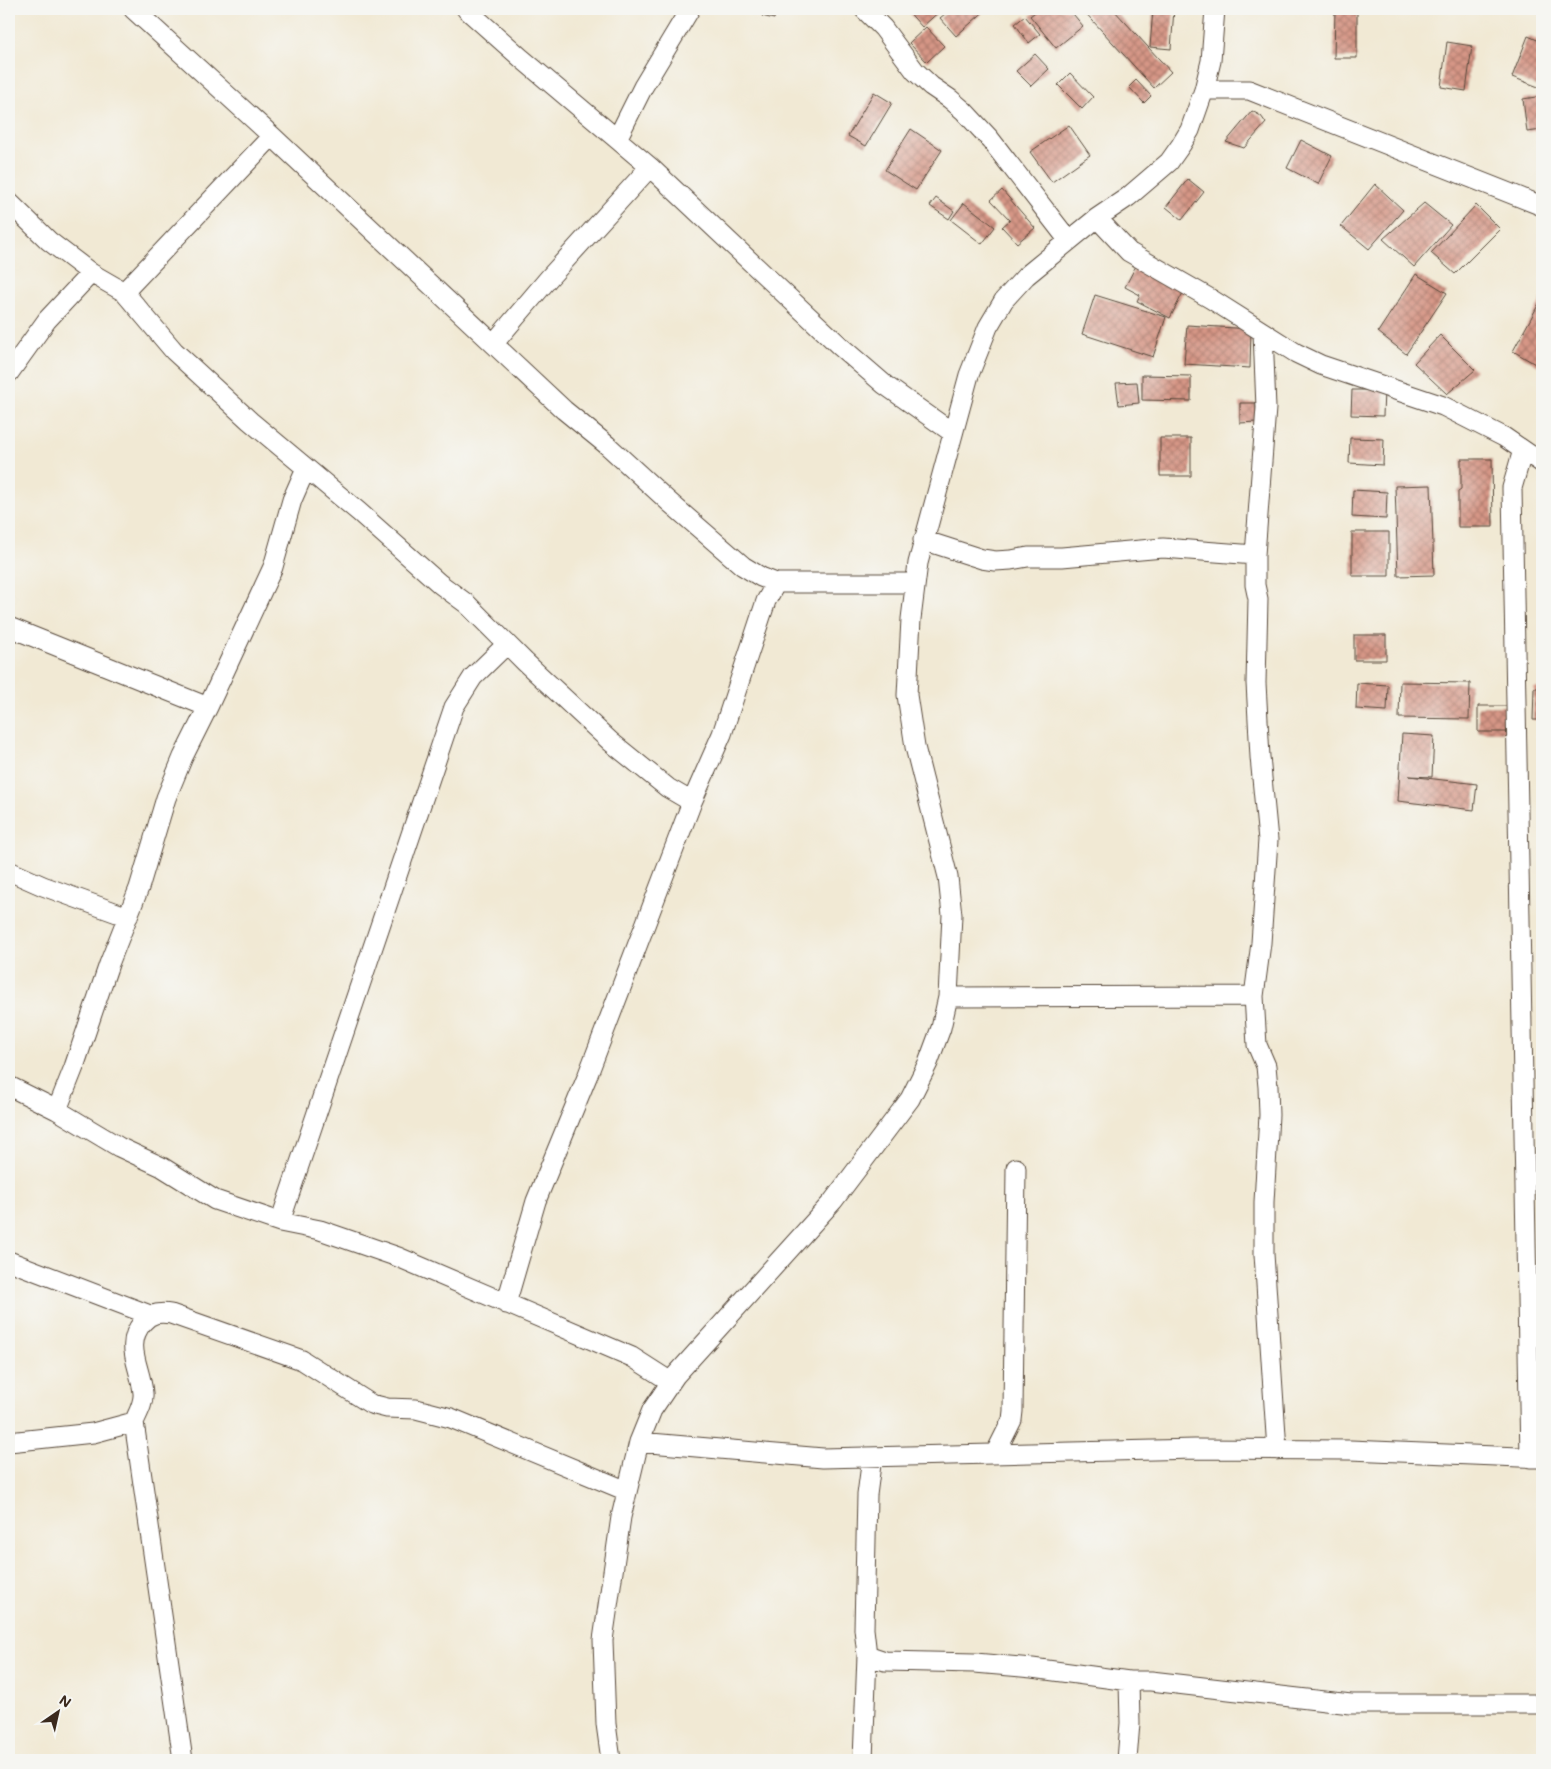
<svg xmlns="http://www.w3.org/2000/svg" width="1551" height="1769" font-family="Mali,sans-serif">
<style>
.building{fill:url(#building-cross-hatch)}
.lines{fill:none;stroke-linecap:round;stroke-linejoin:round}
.minor-casing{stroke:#564739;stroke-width:21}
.minor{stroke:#fff;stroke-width:19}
</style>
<defs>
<pattern id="building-cross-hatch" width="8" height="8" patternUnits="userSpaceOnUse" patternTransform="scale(1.25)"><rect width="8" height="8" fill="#d69686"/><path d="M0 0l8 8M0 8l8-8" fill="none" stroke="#af7b6d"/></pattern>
</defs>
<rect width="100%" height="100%" fill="#f6f6f2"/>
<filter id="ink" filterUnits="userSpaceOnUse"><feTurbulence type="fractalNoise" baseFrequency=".02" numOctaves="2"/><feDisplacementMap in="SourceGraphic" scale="10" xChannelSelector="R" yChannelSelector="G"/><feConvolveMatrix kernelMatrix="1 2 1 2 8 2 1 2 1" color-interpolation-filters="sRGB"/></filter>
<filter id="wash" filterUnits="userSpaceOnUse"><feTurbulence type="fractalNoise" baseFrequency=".0096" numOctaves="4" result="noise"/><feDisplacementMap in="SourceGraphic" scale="20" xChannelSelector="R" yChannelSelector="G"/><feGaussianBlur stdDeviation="1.12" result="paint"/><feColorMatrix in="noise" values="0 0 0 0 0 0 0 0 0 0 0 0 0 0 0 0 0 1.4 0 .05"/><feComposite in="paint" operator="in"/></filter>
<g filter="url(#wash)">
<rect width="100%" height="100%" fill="#f1e9d4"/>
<g id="blocks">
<path class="building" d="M764 9H776L774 19 762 16Z
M906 9H942L922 27Z
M951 9H987L956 36 940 18Z
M1039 9H1069L1083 26 1056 48 1030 16Z
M1082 9H1113L1171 72 1154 88Z
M1153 9H1174L1171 49 1150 47Z
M1335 9H1357V58H1334Z
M1025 16 1040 34 1029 43 1015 24Z
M926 27 944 46 927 62 909 43Z
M1528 36 1542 42 1541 88 1512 77Z
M1447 42 1472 46 1466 91 1441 87Z
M1035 54 1049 69 1031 86 1016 71Z
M1070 73 1093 97 1082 109 1058 85Z
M1136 80 1151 96 1144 103 1129 87Z
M874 92 892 103 866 146 848 136Z
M1542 96V130L1527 132 1523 99Z
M1252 111 1261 116 1266 123 1244 148 1226 142Z
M1069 125 1090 155 1052 182 1030 152Z
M911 129 942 150 916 190 885 170Z
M1301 140 1332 156 1318 184 1287 168Z
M1188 179 1204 192 1182 220 1166 207Z
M1375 184 1403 210 1369 249 1341 226Z
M1002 190 1035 228 1017 243 1002 227 1010 220 991 200Z
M936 198 954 211 949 219 930 206Z
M964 203 995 227 982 244 951 220Z
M1424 203 1451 225 1414 267 1383 239Z
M1476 205 1500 229 1455 274 1431 253Z
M1138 262 1186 287 1170 318 1137 301 1140 295 1125 287Z
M1416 274 1447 293 1406 354 1378 332Z
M1095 295 1166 317 1153 357 1082 334Z
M1542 298V368L1513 351Z
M1187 325 1251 329 1250 368 1184 364Z
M1440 335 1475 370 1447 394 1414 363Z
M1142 375 1191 376V401L1142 400Z
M1137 382 1139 403 1119 405 1116 383Z
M1352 390H1384L1383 416 1351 415Z
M1240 403H1256V422L1240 423Z
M1160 438H1191V476H1160Z
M1350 438 1384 439 1383 465 1349 463Z
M1461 459H1492L1493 527H1458V491L1461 489Z
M1431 485 1434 575 1398 576 1395 486Z
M1353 490 1387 492 1386 519 1352 517Z
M1352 532H1389V576H1352Z
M1354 635H1386V660H1354Z
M1400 682 1470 683 1469 719 1399 718Z
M1357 683 1388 685 1387 711 1356 709Z
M1534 688H1542V720H1533Z
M1478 706H1507V732H1478Z
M1402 734 1434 736 1432 777 1409 776 1477 784 1474 810 1398 801Z"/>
</g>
</g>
<g filter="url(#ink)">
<use href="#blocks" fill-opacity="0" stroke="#564739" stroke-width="1"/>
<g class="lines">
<defs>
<path id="minor" d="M133 9 272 136 564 410 607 445 668 501 743 566 761 577 776 583H915
M466 9 521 58 650 167 841 347 885 385 953 433
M864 9 883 28 915 71 931 86 950 99 964 111 990 139 1069 241
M1204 90H1249L1542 206
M617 139 643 87 690 9
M9 202 49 241 91 273 124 292 174 351 250 421 359 512 440 584 467 604 525 662 611 742 668 788 692 802 722 734 766 601 776 583
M1097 218 1129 252 1211 299 1296 353 1321 365 1443 406 1504 437 1542 463
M124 292 272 136
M1263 332 1266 408 1255 555V585L1258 599 1256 683 1260 757 1268 840 1261 943 1254 996 1257 1045 1266 1066 1268 1087 1269 1115 1264 1202V1254L1277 1450
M494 343 549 278 650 167
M9 373 47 320 91 273
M1523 450 1512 488 1530 1458
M306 468 292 500 273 567 208 707 183 757 166 798 139 888 109 964 74 1067 57 1110 119 1147 162 1167 215 1200 280 1222 320 1230 398 1257 632 1357 671 1382
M923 540 982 559 995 561 1011 560 1028 557H1062L1163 548 1255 555
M9 627 208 707
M9 871 43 886 128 917
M948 997 1254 996
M9 1086 57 1110
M280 1222 454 707 473 677 507 644
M9 1261 150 1315
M506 1304 536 1201 587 1077 692 802
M134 1422 183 1760
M9 1442 93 1433 134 1422C138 1413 144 1403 143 1393 141 1367 123 1345 143 1322 151 1313 160 1312 171 1314L302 1360 371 1404 387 1408 416 1409 451 1418 627 1491
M639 1442 823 1458 1195 1449 1350 1450 1542 1458
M995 1454 1012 1420 1013 1411 1016 1168
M872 1457 867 1495 864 1629 867 1655 885 1661 975 1663 1032 1668 1129 1681H1151L1351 1704H1542
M611 1760 606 1724 603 1640 621 1517 639 1442 652 1410 675 1376 833 1201 910 1099 928 1063 941 1028 948 997 952 915 948 877 915 747 907 695 911 619 918 563 969 375 988 327 1004 300 1026 276 1097 218 1128 197 1169 162 1181 145 1190 130 1204 90 1211 61 1215 9
M863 1760 867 1655
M1127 1760 1130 1723 1129 1681"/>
</defs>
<use href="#minor" class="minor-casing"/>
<use href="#minor" class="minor"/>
</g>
</g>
<rect width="1551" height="1769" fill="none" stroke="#f6f6f2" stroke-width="30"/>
<g transform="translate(58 1712) rotate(34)" stroke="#f6f6f2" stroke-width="4" paint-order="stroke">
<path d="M0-4L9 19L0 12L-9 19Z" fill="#3b2a1e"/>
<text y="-8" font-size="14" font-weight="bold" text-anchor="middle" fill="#3b2a1e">N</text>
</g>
</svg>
